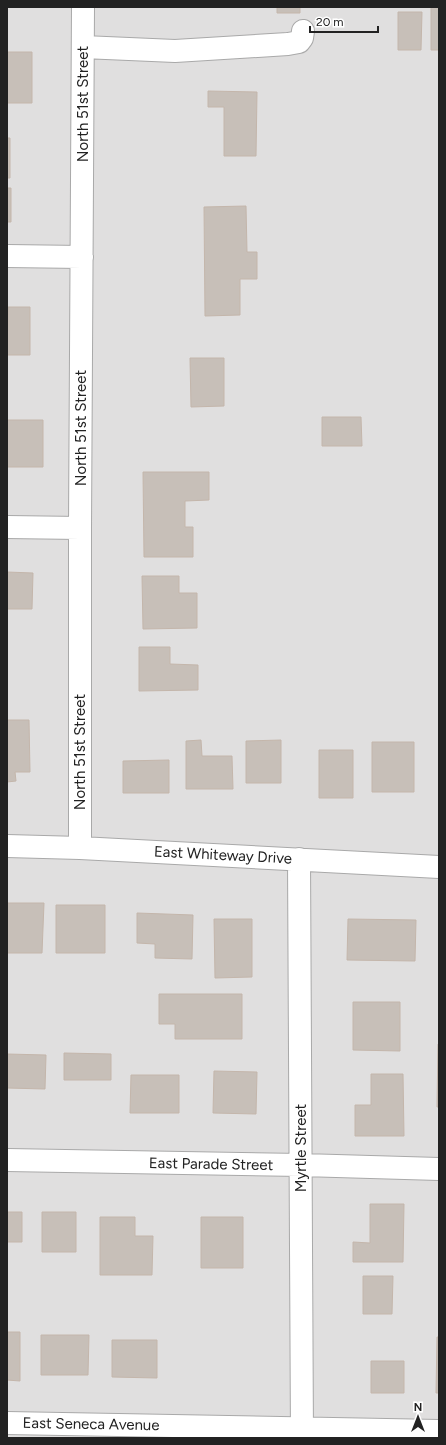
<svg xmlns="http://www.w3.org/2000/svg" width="446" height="1445" font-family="Figtree,sans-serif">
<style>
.residential{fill:#e0dfdf}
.building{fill:#c7bfb8;stroke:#c4b6ab}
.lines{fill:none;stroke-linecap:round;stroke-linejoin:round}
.minor-casing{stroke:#a9a9a9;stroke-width:24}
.minor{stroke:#fff;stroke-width:22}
.labels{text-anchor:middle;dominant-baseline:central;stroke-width:3;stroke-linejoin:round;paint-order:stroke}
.street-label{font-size:15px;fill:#222;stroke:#fff}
</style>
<rect width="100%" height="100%" fill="#f2efe9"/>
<path class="residential" d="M7 7H439V1438H7Z"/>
<path class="building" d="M277 7H300V13H277Z
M431 7H439V50H431Z
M398 12H422L421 50H398Z
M7 52H32V103H7Z
M208 91 257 92 256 156H224V107H208Z
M7 138H10V178H7Z
M7 188H11V222H7Z
M246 206 247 252H257V279H240V315L205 316 204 207Z
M8 307H30V355H7Z
M190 358H224V406L191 407Z
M322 417H361L362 446H322Z
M7 420H43V467H7Z
M143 472H209V500L185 501V527H193V557H144Z
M7 572 33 573 32 609H7Z
M142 576H179V593H197V628L143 629Z
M139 647H170V664L198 665V690L139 691Z
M7 720H29L30 772H15L16 781 7 782Z
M201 740 202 756H232L233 789H186V741Z
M281 740V783H246V741Z
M372 742H414V792H372Z
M319 750H353V798H319Z
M169 760V793H123V761Z
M7 903H44L42 953H7Z
M56 905H105V953H56Z
M137 913 193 915 192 959 155 958V944L137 943Z
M214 919H252V977L215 978Z
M348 919 416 920 415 961 347 960Z
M159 994H242V1039H175V1024H159Z
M353 1002H400V1051L353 1050Z
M438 1044H439V1107H437Z
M64 1053 111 1054V1080H64Z
M7 1054 46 1055 45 1089 7 1088Z
M214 1071 257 1072 256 1114 213 1113Z
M371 1074H403L404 1136H355V1105H371Z
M131 1075H179V1113H130Z
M370 1204H404L403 1262H353V1242L370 1243Z
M7 1212H22V1242H7Z
M42 1212H76V1252H42Z
M100 1217H135V1236H153L152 1275H100Z
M201 1217H243V1268H201Z
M363 1276H393L392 1314H363Z
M7 1332H20V1381L7 1380Z
M41 1335H89L88 1375H41Z
M437 1337H439V1393H436Z
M112 1340H157V1378L112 1377Z
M371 1361H404V1393H371Z"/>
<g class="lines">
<defs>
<path id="minor" d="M83 47 175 51 288 44 299 42 302 38 303 31
M7 256 82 257
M7 527 80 528
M7 846 80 848 439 867
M80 848V528L83 7
M299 859 302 1438
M7 1160 302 1165 439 1169
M7 1423 439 1431"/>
</defs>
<use href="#minor" class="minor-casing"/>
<use href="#minor" class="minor"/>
</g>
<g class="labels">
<g class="street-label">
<text transform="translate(83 104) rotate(-90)">North 51st Street</text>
<text transform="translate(81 428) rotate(-90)">North 51st Street</text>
<text transform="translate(80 752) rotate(-90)">North 51st Street</text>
<text transform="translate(223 855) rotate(3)">East Whiteway Drive</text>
<text transform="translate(301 1148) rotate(-90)">Myrtle Street</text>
<text transform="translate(211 1164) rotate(1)">East Parade Street</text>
<text transform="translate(91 1424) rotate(1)">East Seneca Avenue</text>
</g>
</g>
<rect width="446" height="1445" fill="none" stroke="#222222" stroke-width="16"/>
<g transform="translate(418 1417)" stroke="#ffffff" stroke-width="3" paint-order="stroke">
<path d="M0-3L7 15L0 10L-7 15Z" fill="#222222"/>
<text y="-6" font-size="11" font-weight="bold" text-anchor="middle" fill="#222222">N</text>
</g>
<path d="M310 26v6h68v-6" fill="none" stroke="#222222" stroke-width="2"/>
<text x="316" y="26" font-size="12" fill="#222222" stroke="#ffffff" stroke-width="3" paint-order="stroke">20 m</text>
</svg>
